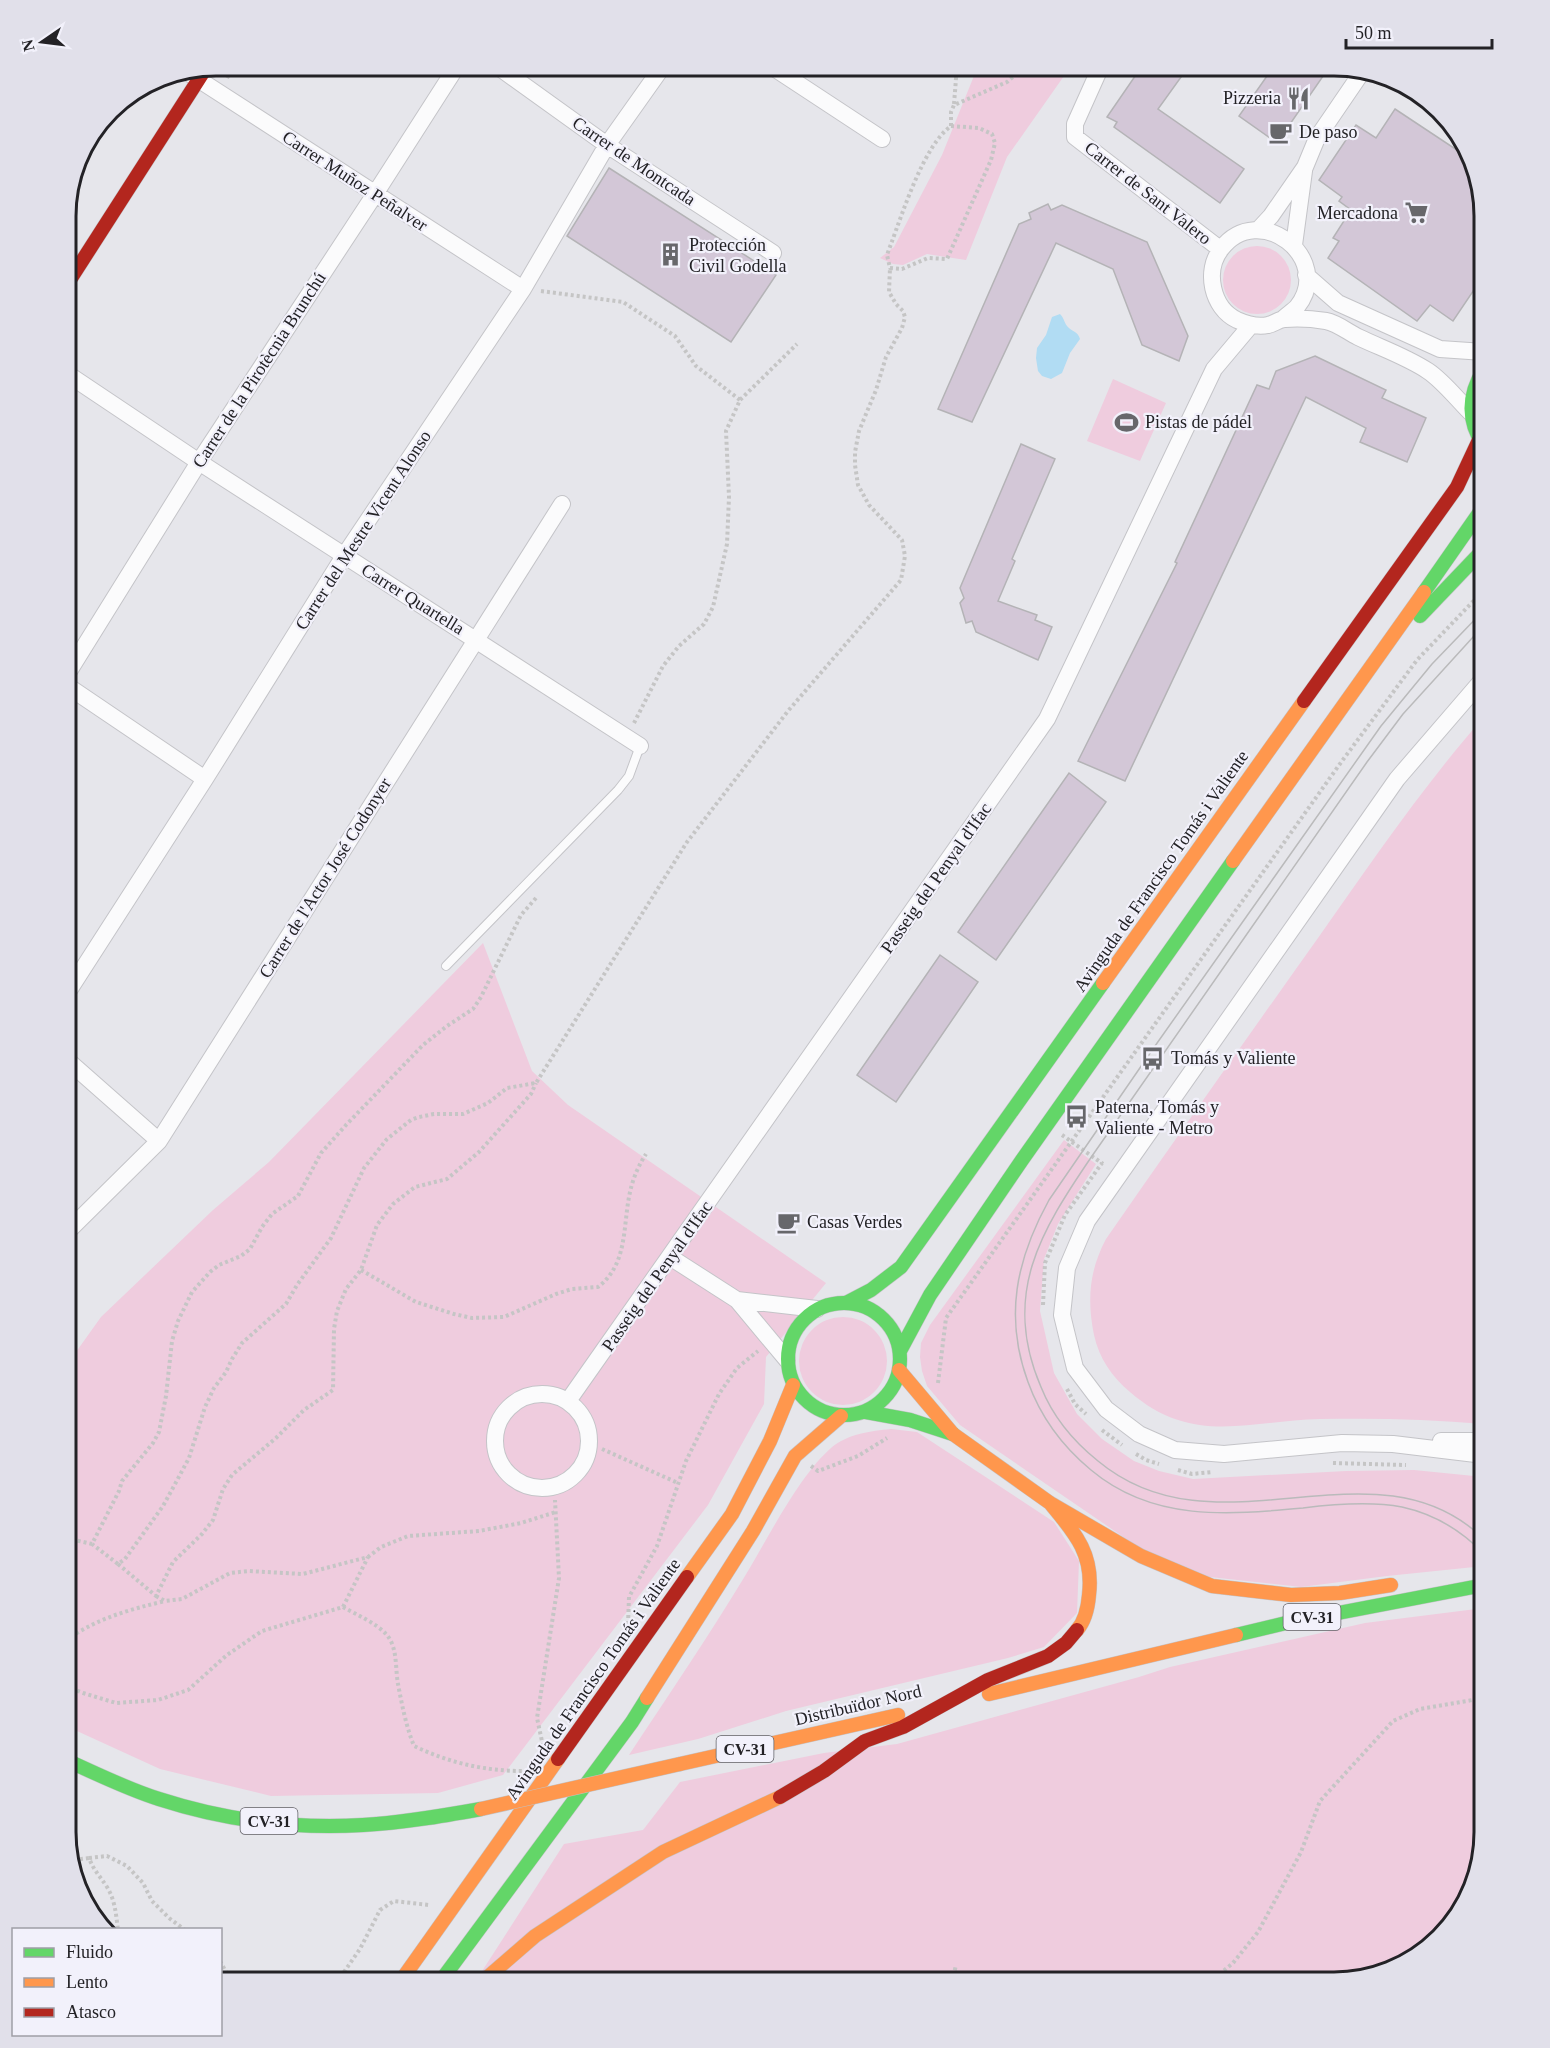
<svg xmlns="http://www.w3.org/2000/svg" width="1550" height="2048" font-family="'Times New Roman',serif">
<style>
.green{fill:#efccde}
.water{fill:#b1dcf3}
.building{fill:#d3c7d7;stroke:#b4b3b6;stroke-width:1.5}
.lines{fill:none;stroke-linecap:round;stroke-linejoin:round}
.lane-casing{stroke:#c4c4c8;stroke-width:10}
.street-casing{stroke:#c4c4c8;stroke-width:18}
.fast-casing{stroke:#c4c4c8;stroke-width:15}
.slow-casing{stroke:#c4c4c8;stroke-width:15}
.jam-casing{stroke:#c4c4c8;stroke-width:15}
.path{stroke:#c5c5c5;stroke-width:4;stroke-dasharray:3 3;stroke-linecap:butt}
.lane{stroke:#fbfbfc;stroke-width:8}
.street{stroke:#fbfbfc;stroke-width:16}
.fast{stroke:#63d668;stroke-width:14}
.slow{stroke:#ff974d;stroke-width:14}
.jam{stroke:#b3261e;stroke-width:14}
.tram{stroke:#bababb;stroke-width:1.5}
.slow-bridge-casing{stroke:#c2c2c4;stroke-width:15;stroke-linecap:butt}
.slow-bridge{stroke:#ff974d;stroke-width:14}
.labels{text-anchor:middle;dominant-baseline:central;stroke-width:4.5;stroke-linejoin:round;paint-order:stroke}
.shield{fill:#f2f1fb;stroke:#616066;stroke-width:1.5}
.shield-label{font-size:16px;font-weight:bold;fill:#232226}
.poi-label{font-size:18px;fill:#232226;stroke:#f2f1fb;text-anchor:start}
.street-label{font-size:18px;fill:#232226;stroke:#f2f1fb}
.rim{fill:none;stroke:#232226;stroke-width:3}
</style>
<rect width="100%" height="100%" fill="#e6e6eb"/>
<path class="green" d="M978 66H1071L1007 157 966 260 927 254 903 265 893 264 880 258 894 247 942 155Z
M1223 280a34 34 0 1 1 68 0a34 34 0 1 1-68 0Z
M1113 379 1166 403 1140 461 1087 441Z
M1484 717V1424C1430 1419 1375 1418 1320 1419 1248 1421 1192 1446 1130 1392 1112 1377 1099 1358 1094 1335 1087 1300 1089 1271 1106 1239 1176 1138 1247 1038 1318 938 1371 863 1423 786 1484 717Z
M483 943 532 1071 568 1105 826 1283 766 1357 764 1404 708 1505 503 1775 438 1793 271 1796 160 1769 66 1726V1366L101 1317 213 1210 269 1162Z
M1064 1140 1096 1164 1058 1224 1044 1259 1040 1311 1054 1373 1077 1414 1102 1439 1134 1461 1159 1471 1193 1479 1346 1471 1414 1470 1484 1477V1566L1387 1576 1301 1587 1210 1577 1138 1547 960 1425 927 1386 922 1371 920 1357 921 1343 930 1325Z
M799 1361a44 44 0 1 1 88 0a44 44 0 1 1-88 0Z
M891 1429 917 1432 1054 1522 1079 1561 1077 1613 1044 1647 1008 1658 786 1711 698 1739 629 1755C668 1696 708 1637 745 1576 768 1538 799 1476 831 1448 847 1434 871 1431 891 1429Z
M1484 1608V1832L1464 1907 1417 1957 1334 1982H475L564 1844 643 1830 680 1782 824 1753 897 1744 1139 1677 1170 1667 1365 1623Z"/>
<path class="water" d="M1060 314C1064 318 1064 322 1067 326 1072 332 1078 331 1080 339L1070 353 1062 373 1051 379 1042 376 1038 371 1036 358 1037 348 1046 335 1052 317Z"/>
<path class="building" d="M1142 66H1189L1158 109 1244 169 1220 203 1114 127 1117 122 1107 117Z
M1274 66H1330L1277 143 1239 116Z
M1395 109 1466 156 1484 216V275L1453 321 1430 305 1417 321 1328 258 1339 241 1333 238 1351 210 1339 201 1342 197 1319 180 1356 125 1376 138Z
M609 168 776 275 731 342 567 236Z
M1048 204 1051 210 1062 205 1147 242 1188 336 1179 361 1142 345 1113 269 1056 243 972 422 938 409 1019 224 1031 219 1029 213Z
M1315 356 1386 390 1382 398 1426 418 1407 462 1360 442 1366 428 1306 397 1125 781 1078 761 1177 563 1175 562 1257 385 1269 389 1276 371Z
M1021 444 1055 459 1012 559 1015 561 998 601 1037 615 1035 620 1052 627 1038 660 976 632 972 621 966 623 960 603 964 598 960 588Z
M1069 773 1106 802 996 960 958 932Z
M940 955 978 982 896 1102 857 1075Z"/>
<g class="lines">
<defs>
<path id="lane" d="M446 966 618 790 629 776 640 746"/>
<path id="street" d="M497 66 607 145 773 253
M771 66 882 139
M1101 66 1075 124V137L1220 249
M187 72 523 289
M1258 230 1271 216 1305 167 1317 138 1362 72
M1294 245 1304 171
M1306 275 1338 303 1440 349 1484 352
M1283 319C1287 315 1293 311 1297 307 1335 259 1259 199 1221 249 1204 271 1212 308 1237 320 1246 324 1258 327 1268 325 1274 324 1279 319 1285 319 1297 318 1314 319 1326 321 1337 323 1348 332 1358 337 1381 348 1407 357 1428 371 1443 381 1457 399 1470 412
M66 373 199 462 640 746
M66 676 199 462 375 194 457 66
M66 685 205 779
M66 995 205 779 344 556 523 289 607 145 663 66
M66 1059 159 1141
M66 1233 159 1141 562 504
M670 1257 737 1300 787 1360
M737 1300 817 1309
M495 1441a47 47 0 1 1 94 0a47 47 0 1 1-94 0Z
M568 1401 1047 719 1214 369 1251 325
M1441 1441H1484
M1484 1455 1393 1444 1342 1443 1224 1454 1175 1450 1139 1434 1106 1409 1075 1368 1062 1315 1067 1268 1087 1221 1397 779 1484 678"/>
<path id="fast" d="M1484 369C1468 395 1467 421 1484 446
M1424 592 1484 506
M1420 616 1484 549
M848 1302 871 1290 901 1267 1103 983
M788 1359a56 56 0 1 1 112 0a56 56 0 1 1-112 0Z
M900 1351 930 1295 1022 1160 1233 861
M866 1412 910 1420 953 1434
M1236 1635 1286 1623 1484 1585
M66 1760C97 1774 127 1789 159 1799 224 1820 295 1829 363 1825 402 1823 442 1816 481 1809
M440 1982 632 1722 647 1698"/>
<path id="slow" d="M1233 861 1424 592
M1103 983 1304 701
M899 1370 953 1434 1050 1503 1141 1556 1212 1586 1291 1595 1340 1593 1391 1585
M1050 1503C1075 1533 1094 1554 1089 1595 1088 1607 1085 1621 1077 1630
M687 1577 732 1514 770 1441 793 1385
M989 1694 1236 1635
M647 1698 753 1531 795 1456 841 1416
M680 1764 898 1715
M400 1982 558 1759
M482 1982 535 1936 663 1852 780 1797"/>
<path id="jam" d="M66 286 206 68
M1304 701 1457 487 1479 440
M558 1759 687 1577
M780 1797 824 1771 865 1741 903 1727 988 1680 1048 1656 1066 1643 1077 1630"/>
</defs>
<use href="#lane" class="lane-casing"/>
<use href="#street" class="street-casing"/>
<use href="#fast" class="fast-casing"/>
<use href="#slow" class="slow-casing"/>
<use href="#jam" class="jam-casing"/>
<path class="path" d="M227 78 235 66
M954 104 957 66
M951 126 979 128 992 134 995 143 991 160 947 259 928 258 902 269 890 268 887 255 891 244C903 212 924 145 951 126Z
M951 126V112L954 105 1007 82 1025 66
M541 291 623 302 675 336 696 366 740 400
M66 314 72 306
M634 723 663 666 679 646 704 624 713 607 727 544 729 497 726 431 740 400 797 344
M536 898 521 915 481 997 473 1009 447 1026 423 1045 346 1125 321 1153 298 1196 272 1214 262 1227 250 1249 241 1256 219 1265 210 1272 192 1292 178 1321 172 1341 166 1396 159 1432 153 1443 122 1481 119 1491 92 1544 118 1564 125 1559 163 1506 174 1486 189 1458 205 1407 214 1388 226 1372 232 1359 242 1343 286 1304 297 1285 331 1238 364 1168 387 1139 411 1120 419 1117 434 1114H463L488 1103 507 1088 536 1083 687 842 788 711 901 580 905 556 902 540 869 505 858 485 855 465V452L859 431 876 390 886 357 902 328 905 317 903 311 896 304 889 292 890 268
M1062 1135 1103 1164
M361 1270 416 1302 454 1314 472 1318 504 1317 556 1294 572 1289 598 1287C627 1265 623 1229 629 1197 632 1181 637 1168 646 1154
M1043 1305 1045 1263 1065 1215 1102 1163
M938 1383 946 1318 1342 761 1417 660 1484 590
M1067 1389 1075 1404 1086 1414
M1102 1430 1122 1445
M602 1449 678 1483
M1136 1454 1146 1460 1159 1464
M1333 1463 1406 1465
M811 1466 818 1471 858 1456 887 1438
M1178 1470 1192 1474 1212 1472
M66 1538 92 1544
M118 1564 156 1596 173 1562 202 1534 213 1520 223 1489 232 1475 276 1438 304 1410 333 1390 334 1329 337 1311 346 1289 361 1270 377 1225 393 1204 415 1187 447 1179 479 1152 531 1094 536 1083
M156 1596 165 1601 182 1599 230 1573 249 1571 303 1574 368 1557 381 1547 408 1536 479 1531 521 1523 556 1512
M343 1607C357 1615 376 1623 386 1634 398 1647 395 1668 398 1684 402 1705 406 1726 414 1746 450 1763 484 1771 524 1771
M628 1624 629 1597 657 1546 686 1461 719 1394 737 1368 758 1351
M66 1640C98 1618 128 1610 165 1601
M66 1686 83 1693 116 1703 158 1700 188 1690 227 1655 262 1631 343 1607 368 1557
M543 1746 537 1718 559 1578 555 1500
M89 1858 107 1856 127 1866 143 1883 152 1901 169 1918 185 1930
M74 1860 89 1858C94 1871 100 1876 107 1887 115 1900 116 1914 118 1930
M220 1961 226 1972 237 1982
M337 1982 360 1949 380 1910 394 1901 429 1905
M952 1982 956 1965
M1210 1982 1233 1963 1258 1932 1301 1852 1320 1801 1393 1721 1420 1709 1484 1698"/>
<use href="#lane" class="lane"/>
<use href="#street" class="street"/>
<use href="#fast" class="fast"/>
<use href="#slow" class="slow"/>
<use href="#jam" class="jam"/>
<path class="tram" d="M1484 1539C1374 1433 1218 1561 1098 1461 1073 1441 1053 1417 1041 1387 1001 1294 1041 1231 1092 1156L1367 762 1403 714 1484 625
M1484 1554C1462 1531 1434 1514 1402 1507 1370 1501 1335 1504 1303 1508 1228 1515 1153 1522 1091 1470 1062 1446 1041 1418 1028 1382 1004 1317 1016 1260 1049 1200L1155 1046 1381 726 1432 664 1484 610"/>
<defs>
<path id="slow-bridge" d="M481 1809 680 1764"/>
</defs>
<use href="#slow-bridge" class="slow-bridge-casing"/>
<use href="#slow-bridge" class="slow-bridge"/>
</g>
<defs>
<symbol id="restaurant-bare" viewBox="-9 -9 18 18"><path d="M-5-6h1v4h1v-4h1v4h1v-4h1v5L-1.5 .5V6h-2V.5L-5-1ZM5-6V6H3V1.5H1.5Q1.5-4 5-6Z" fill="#67676b" stroke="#f2f1fb" stroke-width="2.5" paint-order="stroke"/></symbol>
<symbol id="cafe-bare" viewBox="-9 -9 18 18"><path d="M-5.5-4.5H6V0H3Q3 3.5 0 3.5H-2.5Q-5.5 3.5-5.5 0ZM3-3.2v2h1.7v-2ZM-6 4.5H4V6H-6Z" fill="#67676b" stroke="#f2f1fb" stroke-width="2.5" paint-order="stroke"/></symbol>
<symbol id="supermarket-bare" viewBox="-9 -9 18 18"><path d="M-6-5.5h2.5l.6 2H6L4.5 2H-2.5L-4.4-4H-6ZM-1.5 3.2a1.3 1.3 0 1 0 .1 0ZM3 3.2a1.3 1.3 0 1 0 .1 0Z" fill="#67676b" stroke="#f2f1fb" stroke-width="2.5" paint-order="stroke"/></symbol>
<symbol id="building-bare" viewBox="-9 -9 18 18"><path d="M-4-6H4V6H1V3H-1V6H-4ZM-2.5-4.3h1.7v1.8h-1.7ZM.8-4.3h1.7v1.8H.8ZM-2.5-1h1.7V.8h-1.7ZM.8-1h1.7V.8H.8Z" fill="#67676b" stroke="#f2f1fb" stroke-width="2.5" paint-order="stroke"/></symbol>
<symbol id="stadium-bare" viewBox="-9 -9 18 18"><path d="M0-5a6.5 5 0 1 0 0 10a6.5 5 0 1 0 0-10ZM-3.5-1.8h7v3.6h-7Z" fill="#67676b" stroke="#f2f1fb" stroke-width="2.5" paint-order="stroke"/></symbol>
<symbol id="bus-bare" viewBox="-9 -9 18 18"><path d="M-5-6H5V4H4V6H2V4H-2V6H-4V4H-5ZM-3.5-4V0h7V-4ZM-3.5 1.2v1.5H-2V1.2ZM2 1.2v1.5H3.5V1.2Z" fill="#67676b" stroke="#f2f1fb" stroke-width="2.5" paint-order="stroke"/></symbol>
</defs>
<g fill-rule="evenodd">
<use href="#restaurant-bare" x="1282" y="82" width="33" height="33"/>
<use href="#cafe-bare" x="1264" y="116" width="33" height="33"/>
<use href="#supermarket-bare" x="1400" y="196" width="33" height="33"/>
<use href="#building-bare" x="654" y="238" width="33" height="33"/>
<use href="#stadium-bare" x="1110" y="406" width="33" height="33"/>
<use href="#bus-bare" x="1136" y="1042" width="33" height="33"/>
<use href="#bus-bare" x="1060" y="1100" width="33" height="33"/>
<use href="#cafe-bare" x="772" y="1206" width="33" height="33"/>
</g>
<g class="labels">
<g class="shield">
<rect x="1283.5" y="1604" width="57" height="26" rx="4.5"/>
<rect x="716.5" y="1736" width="57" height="26" rx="4.5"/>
<rect x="240.5" y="1808" width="57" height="26" rx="4.5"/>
</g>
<g class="shield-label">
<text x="1312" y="1617">CV-31</text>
<text x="745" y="1749">CV-31</text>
<text x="269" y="1821">CV-31</text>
</g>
<g class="poi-label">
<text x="1281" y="98" text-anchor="end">Pizzeria</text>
<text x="1299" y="132">De paso</text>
<text x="1398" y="213" text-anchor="end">Mercadona</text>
<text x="689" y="245">Protección<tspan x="689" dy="21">Civil Godella</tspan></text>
<text x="1145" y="422">Pistas de pádel</text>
<text x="1171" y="1058">Tomás y Valiente</text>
<text x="1095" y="1107">Paterna, Tomás y<tspan x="1095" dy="21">Valiente - Metro</tspan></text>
<text x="807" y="1222">Casas Verdes</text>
</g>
<g class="street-label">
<text transform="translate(634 161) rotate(34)">Carrer de Montcada</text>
<text transform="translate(355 181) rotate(33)">Carrer Muñoz Peñalver</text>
<text transform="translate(1148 193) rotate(38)">Carrer de Sant Valero</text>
<text transform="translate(259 370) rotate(-57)">Carrer de la Pirotècnia Brunchú</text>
<text transform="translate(363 530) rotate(-57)">Carrer del Mestre Vicent Alonso</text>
<text transform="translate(413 599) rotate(32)">Carrer Quartella</text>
<text transform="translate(1161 871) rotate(-55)">Avinguda de Francisco Tomás i Valiente</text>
<text transform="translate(325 878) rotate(-58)">Carrer de l'Actor José Codonyer</text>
<text transform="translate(936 878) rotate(-55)">Passeig del Penyal d'Ifac</text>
<text transform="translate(657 1276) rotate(-55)">Passeig del Penyal d'Ifac</text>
<text transform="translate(593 1679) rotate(-55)">Avinguda de Francisco Tomás i Valiente</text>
<text transform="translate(858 1705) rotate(-13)">Distribuïdor Nord</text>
</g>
</g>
<path d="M0 0H1550V2048H0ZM216 76H1334A140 140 0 0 1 1474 216V1832A140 140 0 0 1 1334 1972H216A140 140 0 0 1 76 1832V216A140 140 0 0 1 216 76Z" fill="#e1e0ea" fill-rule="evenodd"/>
<path class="rim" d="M216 76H1334A140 140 0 0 1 1474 216V1832A140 140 0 0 1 1334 1972H216A140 140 0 0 1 76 1832V216A140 140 0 0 1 216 76Z"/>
<rect x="12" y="1928" width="210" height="108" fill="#f2f1fb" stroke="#9f9ea6" stroke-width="1.5"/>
<rect x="24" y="1948" width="30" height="9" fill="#63d668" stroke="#9f9ea6" stroke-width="1.5"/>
<text x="66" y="1958" font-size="18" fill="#232226">Fluido</text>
<rect x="24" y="1978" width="30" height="9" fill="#ff974d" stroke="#9f9ea6" stroke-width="1.5"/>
<text x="66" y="1988" font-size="18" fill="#232226">Lento</text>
<rect x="24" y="2008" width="30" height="9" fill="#b3261e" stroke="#9f9ea6" stroke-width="1.5"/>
<text x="66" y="2018" font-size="18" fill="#232226">Atasco</text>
<g transform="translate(42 42) rotate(256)" stroke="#f2f1fb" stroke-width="4.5" paint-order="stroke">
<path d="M0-4.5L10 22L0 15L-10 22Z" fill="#232226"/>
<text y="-9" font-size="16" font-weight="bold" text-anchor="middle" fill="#232226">N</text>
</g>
<path d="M1346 39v9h146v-9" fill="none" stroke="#232226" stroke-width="3"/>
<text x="1355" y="39" font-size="18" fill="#232226" stroke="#f2f1fb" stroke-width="4.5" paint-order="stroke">50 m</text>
</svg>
